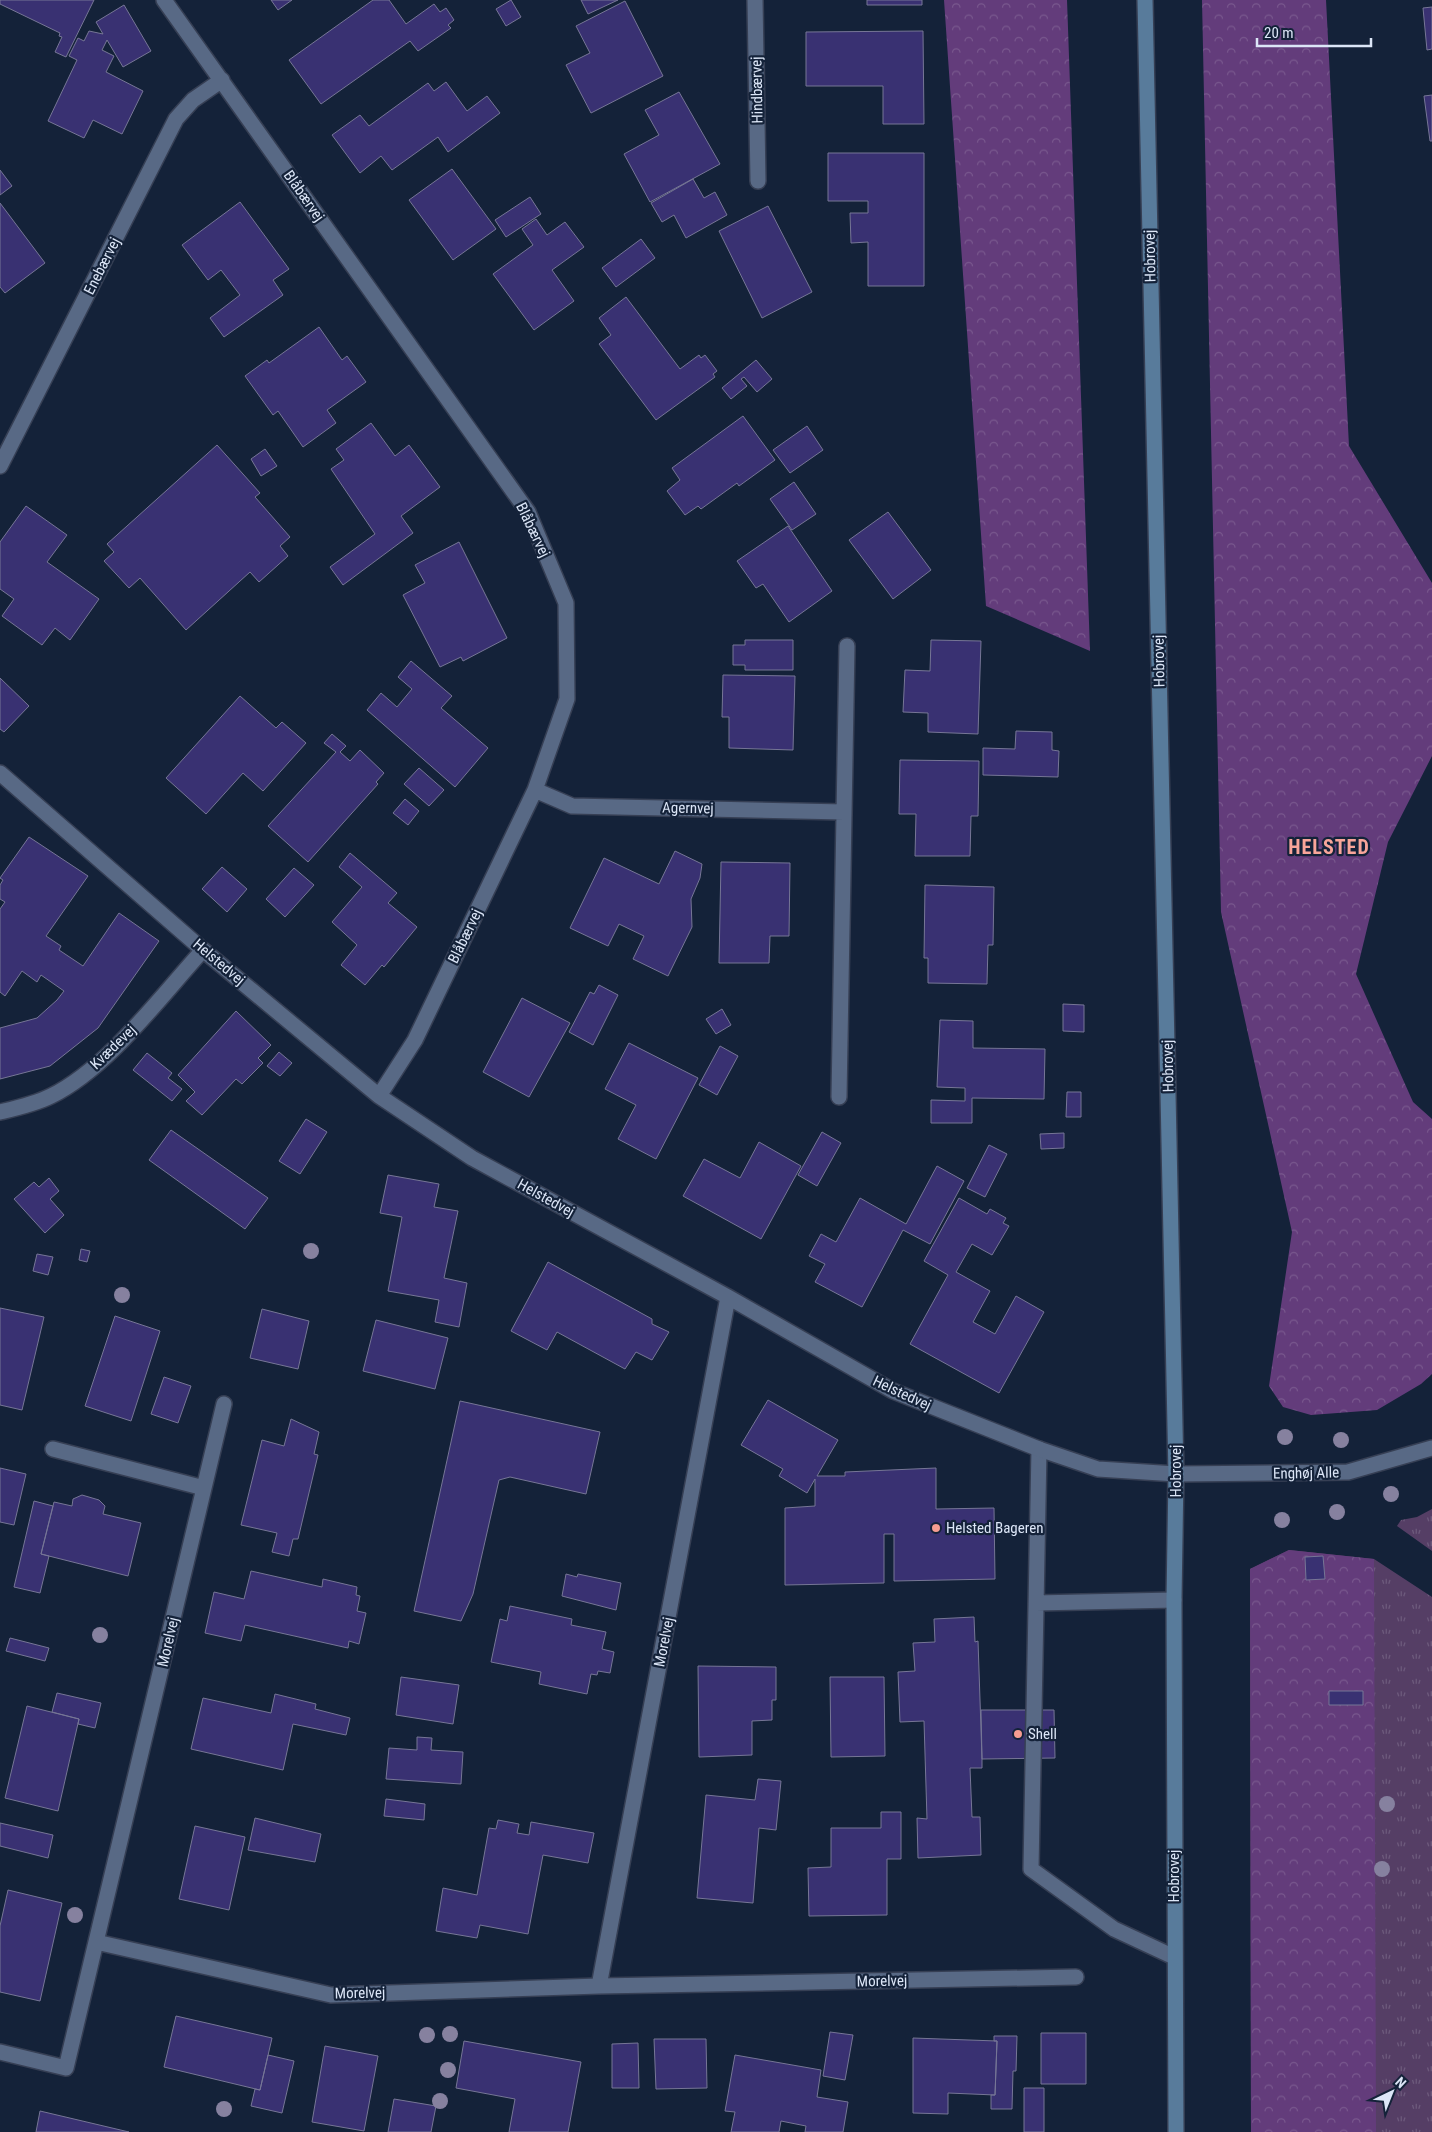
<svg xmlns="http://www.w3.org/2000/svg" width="1432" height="2132" font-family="'Roboto Condensed',sans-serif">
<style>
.grass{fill:url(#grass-tufts)}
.forest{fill:url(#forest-crowns)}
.building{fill:#393172;stroke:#767696}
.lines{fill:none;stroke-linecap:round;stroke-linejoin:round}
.lane-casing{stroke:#363f54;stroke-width:18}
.street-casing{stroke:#363f54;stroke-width:18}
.secondary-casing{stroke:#363f54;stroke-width:18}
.lane{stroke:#586985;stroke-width:15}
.street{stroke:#586985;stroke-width:15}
.secondary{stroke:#587b9b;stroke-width:15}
.tree{fill:#86819f}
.poi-dot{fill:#f59c91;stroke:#142239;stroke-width:2}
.labels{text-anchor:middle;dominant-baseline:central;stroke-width:4.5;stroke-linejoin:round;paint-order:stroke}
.street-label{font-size:15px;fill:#dce6f7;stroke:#142239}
.poi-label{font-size:15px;fill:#dce6f7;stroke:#142239;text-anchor:start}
.district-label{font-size:20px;font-weight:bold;letter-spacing:1px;fill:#f8a59a;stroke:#142239}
</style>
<defs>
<pattern id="grass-tufts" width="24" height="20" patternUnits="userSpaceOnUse" patternTransform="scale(1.25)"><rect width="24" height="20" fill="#553e65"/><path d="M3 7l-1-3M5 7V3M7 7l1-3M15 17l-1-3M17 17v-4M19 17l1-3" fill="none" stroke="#6d5a7c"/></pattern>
<pattern id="forest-crowns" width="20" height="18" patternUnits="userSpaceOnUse" patternTransform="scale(1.25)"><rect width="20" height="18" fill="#633c7b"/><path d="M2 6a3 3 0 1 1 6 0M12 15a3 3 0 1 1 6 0" fill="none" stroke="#79588e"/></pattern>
</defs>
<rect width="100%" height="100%" fill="#142239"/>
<path class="grass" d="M1432 1509V1551L1397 1526 1401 1520 1417 1517Z
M1289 1550 1374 1559 1432 1597V2132H1251L1250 1569Z"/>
<path class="forest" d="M944 0H1067L1090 651 986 606Z
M1202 0H1326L1349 446 1432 583V756L1388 842 1356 974 1413 1102 1432 1119V1374L1421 1384 1377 1410 1311 1415 1283 1407 1269 1386 1292 1232 1221 912Z
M1289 1550 1374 1559 1376 2132H1251L1250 1569Z"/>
<path class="building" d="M0 0H94L66 57 55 52 62 37 59 36 60 33 0 4Z
M271 0H292L278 10Z
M373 0H389L406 24 434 4 440 12 446 8 454 20 448 25 451 28 418 51 410 41 321 104 289 60Z
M511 0 521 17 506 26 496 9Z
M581 0H618L588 14Z
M867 0H922V5H867Z
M625 1 663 76 591 113 566 65 590 53 576 26Z
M124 5 151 51 123 67 107 40 102 50 114 56 106 72 143 91 122 134 93 120 84 138 48 121 77 60 69 56 78 38 84 41 89 31 103 34 96 22Z
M1432 7V49L1427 50 1423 8Z
M923 31 924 124H883V86H806V32Z
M446 82 467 111 487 96 500 113 448 152 438 137 392 170 381 156 360 173 332 135 360 115 369 126 428 83 434 91Z
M679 92 720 164 650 202 624 154 659 135 645 110Z
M1432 95V141H1430L1424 96Z
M828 153H924V286H868V242L851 243 850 213H868V201H828Z
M452 169 496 229 453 260 409 200Z
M0 170 12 186 0 195Z
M693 179 704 198 715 192 727 215 686 238 674 215 662 222 651 203Z
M530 197 541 214 506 237 495 220Z
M240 202 289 269 273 280 283 295 224 337 210 318 240 295 221 270 208 280 182 245Z
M0 203 45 263 5 293 0 287Z
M768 206 812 292 762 318 719 231Z
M536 219 547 235 565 222 584 247 552 270 574 301 534 330 493 274 533 245 522 229Z
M641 239 655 258 616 287 602 268Z
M626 297 680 369 699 355 701 358 705 355 717 371 713 374 715 377 656 420 599 344 611 335 599 318Z
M319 327 342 360 347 356 366 382 327 410 336 423 303 447 278 411 273 415 245 376 267 360 269 363Z
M756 360 772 379 757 392 744 377 741 379 747 386 731 399 722 388Z
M743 416 775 460 739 486 737 483 701 509 698 506 685 515 667 491 680 480 672 468Z
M371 423 395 456 409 445 440 487 401 516 413 533 343 585 330 567 375 534 331 469 344 460 336 449Z
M807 426 823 450 790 473 773 450Z
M217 445 260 493 255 497 290 537 280 546 288 556 259 582 250 572 186 630 140 578 129 588 104 561 114 552 107 544Z
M265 449 277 466 261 476 251 459Z
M794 482 816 514 792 530 770 499Z
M26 506 67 535 47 562 99 599 70 640 55 628 42 645 2 616 14 599 0 589V542Z
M888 512 931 570 893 599 849 540Z
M788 526 832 591 789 622 763 584 756 588 737 561Z
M459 542 507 638 463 661 461 657 440 667 403 595 425 583 415 565Z
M745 640H793V670H745V665H733V645H745Z
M931 640 981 641 978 734 928 732V713L903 712 905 670 930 671Z
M411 661 452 696 441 708 488 748 455 787 367 710 381 693 397 707 412 689 398 677Z
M723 675 795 676 793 750 729 748V717H722Z
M0 678 29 706 4 732 0 729Z
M240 696 276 728 282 722 306 743 263 791 243 773 206 814 166 778Z
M1016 731 1052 732V750L1059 751 1058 777 983 775V748L1015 749Z
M332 734 346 746 340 752 350 761 360 750 384 773 376 782 378 784 308 862 268 826 336 752 324 743Z
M900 760 979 761 978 816H971L970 856H915L916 814H899Z
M419 768 444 790 429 806 404 784Z
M405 799 419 811 408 825 393 813Z
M29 837 88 876 46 936 61 946 59 950 83 966 119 913 159 941 98 1028 50 1066 0 1079V1028L37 1018 57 1000 64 991 41 975 37 982 22 971 5 996 0 992V909L5 902 0 899V885L3 880 0 878Z
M675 851 702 864 700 878 691 899 692 927 668 976 633 959 644 936 619 924 608 946 570 928 604 858 659 884Z
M350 853 397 893 388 903 417 927 384 967 382 965 365 985 341 965 357 945 332 922 362 887 339 867Z
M721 862 790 863 789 936H770L769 963H719Z
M222 867 247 889 227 912 202 889Z
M294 868 314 885 285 917 266 899Z
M925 885 994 887 993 945H988L987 984 928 983V958H924Z
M599 985 618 995 593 1045 569 1032 590 992 594 994Z
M522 998 570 1023 529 1097 483 1072Z
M1063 1004 1084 1005V1032L1063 1031Z
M722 1009 731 1025 716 1034 706 1019Z
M236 1011 271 1045 258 1058 263 1063 242 1084 236 1079 202 1115 186 1101 195 1092 178 1075Z
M940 1020 973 1021V1048L1045 1049 1044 1099 972 1098V1123H931V1100L965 1101V1088L937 1087Z
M629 1043 698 1078 656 1159 618 1139 636 1105 605 1089Z
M720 1046 738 1056 717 1095 699 1085Z
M279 1052 292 1063 280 1076 267 1066Z
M147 1053 172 1073 168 1078 182 1089 172 1101 133 1070Z
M1067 1092H1081V1117H1066Z
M306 1119 327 1132 300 1174 279 1161Z
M171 1130 268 1198 245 1229 149 1160Z
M822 1132 841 1143 817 1186 798 1175Z
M1064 1133V1148L1041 1149 1040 1134Z
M759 1142 801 1166 761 1239 683 1196 704 1159 740 1178Z
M989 1145 1007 1154 985 1197 967 1188Z
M937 1166 964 1181 930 1244 903 1230 862 1307 815 1282 825 1264 809 1256 821 1234 836 1242 860 1198 906 1224Z
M388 1175 439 1184 434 1207 458 1211 444 1278 467 1283 459 1327 435 1322 439 1300 388 1291 402 1217 380 1213Z
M49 1178 59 1191 50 1199 64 1215 45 1233 14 1199 34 1182 39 1187Z
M959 1198 987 1214 990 1209 1006 1218 1003 1223 1009 1226 992 1255 972 1244 956 1272 990 1291 973 1322 995 1334 1016 1296 1044 1312 999 1393 910 1344 948 1275 924 1261Z
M81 1249 90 1251 87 1262 79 1260Z
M37 1254 53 1257 48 1275 33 1271Z
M548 1262 652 1319V1324L669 1332 652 1360 636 1352 625 1369 557 1332 547 1350 511 1331Z
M0 1308 44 1317 22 1410 0 1405Z
M262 1309 309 1321 298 1369 250 1358Z
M115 1316 160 1331 131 1421 85 1406Z
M376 1320 448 1338 435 1389 363 1371Z
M164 1377 191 1386 178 1423 151 1414Z
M768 1400 838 1440 817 1476H845V1472L936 1468V1509L994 1508 995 1579 894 1581V1534H884V1583L785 1585V1508L815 1506V1479L807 1493 779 1476 783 1469 741 1445Z
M460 1401 600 1432 586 1494 510 1477 499 1480 473 1594 461 1621 414 1611Z
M291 1419 319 1432 314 1454 318 1455 298 1539H293L289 1556 272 1552 277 1533 241 1525 262 1440 284 1446Z
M0 1468 26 1474 14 1525 0 1522Z
M82 1495 99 1500 105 1506 103 1514 141 1523 128 1576 41 1554 54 1502 72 1506 73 1499Z
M34 1501 53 1506 41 1554 49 1556 40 1593 14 1587Z
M1323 1556 1325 1579 1306 1580 1305 1557Z
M251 1571 322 1587 323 1579 357 1587 356 1595 360 1596 357 1611 366 1613 359 1644 349 1641 348 1648 245 1625 241 1641 205 1633 214 1592 244 1599Z
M566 1574 577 1577 578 1574 621 1583 616 1610 562 1596Z
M510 1606 572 1619 571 1625 606 1632 602 1649 614 1652 610 1673 598 1671 597 1675 591 1674 587 1694 539 1684 541 1672 491 1662 500 1619 507 1621Z
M974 1617 975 1642 978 1641 982 1759V1768H970L972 1817H980L981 1855 918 1858 917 1818 927 1819 924 1721 900 1722 898 1672 915 1671 913 1643 935 1642 934 1619Z
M10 1638 49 1648 45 1661 6 1651Z
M698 1666 776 1667V1700H772V1720L752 1721V1755L699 1757Z
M401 1677 459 1685 453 1724 396 1715Z
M830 1677H884L885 1756 831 1757Z
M1329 1691H1363V1705H1329Z
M57 1693 101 1703 95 1728 78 1724 79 1719 52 1712Z
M275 1694 316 1704 315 1709 350 1718 346 1735 293 1724 283 1770 191 1749 203 1698 271 1713Z
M27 1706 79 1719 58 1811 5 1798Z
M981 1710H1054L1055 1758 982 1759Z
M417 1737 432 1738 431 1750 463 1752 461 1784 386 1779 389 1748 417 1750Z
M758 1779 781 1781 776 1830 759 1828 753 1903 697 1898 706 1795 755 1800Z
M386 1799 425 1804 424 1820 384 1816Z
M881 1812H901V1859H887V1915L809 1916 808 1868 831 1867V1828H881Z
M255 1818 321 1834 315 1862 248 1850Z
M498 1820 519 1824 517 1833 529 1835 531 1822 594 1833 588 1863 543 1855 528 1934 480 1925 477 1938 436 1931 443 1888 477 1895 489 1828 496 1829Z
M0 1823 53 1835 48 1858 0 1846Z
M195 1826 245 1837 229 1910 179 1899Z
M8 1890 62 1903 40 2001 0 1992V1926Z
M176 2016 272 2038 260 2090 164 2067Z
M830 2032 853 2035 845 2080 823 2076Z
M1041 2033H1086V2084H1041Z
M994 2036H1017L1016 2071H1013L1012 2109H991V2095H995L997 2041H994Z
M913 2038 997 2041 995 2095 948 2093V2114L913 2113Z
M654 2039H706L707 2088 656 2089Z
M464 2041 581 2062 568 2132H509L515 2099 456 2088Z
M638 2043 639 2088H612V2044Z
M325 2046 378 2056 364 2131 312 2122Z
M268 2055 294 2061 282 2113 251 2106 255 2089 260 2090Z
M735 2055 821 2070 817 2097 848 2102 843 2132H805L806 2126 781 2121 779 2132H731L735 2112 725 2111Z
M1024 2088H1044V2132H1024Z
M394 2099 436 2106 431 2132H388Z
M40 2111 129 2132H36Z"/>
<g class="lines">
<defs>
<path id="lane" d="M1039 1449 1031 1869 1114 1929 1174 1957
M1036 1603 1174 1600"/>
<path id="street" d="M164 0 528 512 566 603 567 699 535 790 415 1040 379 1096
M755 0 758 181
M0 466 176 119 193 100 222 80
M0 773 203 950 379 1096 472 1158 728 1297 893 1391 1039 1449 1098 1469 1176 1474 1348 1472 1432 1448
M535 790 572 806 844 812
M839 1097 847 646
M0 1112C17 1108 35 1104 51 1096 108 1068 161 996 203 950
M53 1449 204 1488
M96 1942 331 1995 599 1986 1076 1977
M599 1986 728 1297
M0 2052 66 2068 224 1404"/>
<path id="secondary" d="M1145 0 1176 1474 1174 1600 1176 2132"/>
</defs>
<use href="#lane" class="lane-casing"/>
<use href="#street" class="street-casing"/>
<use href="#secondary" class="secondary-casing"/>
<use href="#lane" class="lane"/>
<use href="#street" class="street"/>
<use href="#secondary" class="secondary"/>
</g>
<g class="tree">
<circle cx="311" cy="1251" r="8"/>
<circle cx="122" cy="1295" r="8"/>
<circle cx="1285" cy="1437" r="8"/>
<circle cx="1341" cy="1440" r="8"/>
<circle cx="1391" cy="1494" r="8"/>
<circle cx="1337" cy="1512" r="8"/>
<circle cx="1282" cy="1520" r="8"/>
<circle cx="100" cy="1635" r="8"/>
<circle cx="1387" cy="1804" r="8"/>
<circle cx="1382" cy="1869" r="8"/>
<circle cx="75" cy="1915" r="8"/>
<circle cx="450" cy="2034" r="8"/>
<circle cx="427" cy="2035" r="8"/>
<circle cx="448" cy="2070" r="8"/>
<circle cx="440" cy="2101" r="8"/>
<circle cx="224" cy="2109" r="8"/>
</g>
<g class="poi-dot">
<circle cx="936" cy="1528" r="5"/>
<circle cx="1018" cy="1734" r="5"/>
</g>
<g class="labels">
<g class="street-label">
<text transform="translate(757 90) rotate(-91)">Hindbærvej</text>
<text transform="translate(304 196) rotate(55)">Blåbærvej</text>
<text transform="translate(1150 256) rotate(-91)">Hobrovej</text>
<text transform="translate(102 266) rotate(-63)">Enebærvej</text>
<text transform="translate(533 530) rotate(64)">Blåbærvej</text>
<text transform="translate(1159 661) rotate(-91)">Hobrovej</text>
<text transform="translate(688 808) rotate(1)">Agernvej</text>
<text transform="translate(465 936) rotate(-64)">Blåbærvej</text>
<text transform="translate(219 962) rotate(40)">Helstedvej</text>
<text transform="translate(113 1047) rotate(-44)">Kvædevej</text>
<text transform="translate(1168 1066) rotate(-91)">Hobrovej</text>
<text transform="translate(546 1198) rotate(29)">Helstedvej</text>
<text transform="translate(902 1393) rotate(25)">Helstedvej</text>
<text transform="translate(1176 1471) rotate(-90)">Hobrovej</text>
<text transform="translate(1306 1473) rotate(-1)">Enghøj Alle</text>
<text transform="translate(168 1642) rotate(-77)">Morelvej</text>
<text transform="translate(664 1642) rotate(-79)">Morelvej</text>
<text transform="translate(1174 1876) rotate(-90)">Hobrovej</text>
<text transform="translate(882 1981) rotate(-1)">Morelvej</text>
<text transform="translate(360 1993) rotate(-1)">Morelvej</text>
</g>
<g class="poi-label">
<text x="946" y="1528">Helsted Bageren</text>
<text x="1028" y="1734">Shell</text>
</g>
<g class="district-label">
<text x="1329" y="847">HELSTED</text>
</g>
</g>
<g transform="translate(1392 2092) rotate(43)" stroke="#142239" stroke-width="4" paint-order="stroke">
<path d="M0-4L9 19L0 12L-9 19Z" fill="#dce6f7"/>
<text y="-8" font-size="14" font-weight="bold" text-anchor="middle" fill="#dce6f7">N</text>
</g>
<path d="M1257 38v8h114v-8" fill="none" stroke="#dce6f7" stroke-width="2.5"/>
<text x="1264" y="38" font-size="15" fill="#dce6f7" stroke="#142239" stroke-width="4" paint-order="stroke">20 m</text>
</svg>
